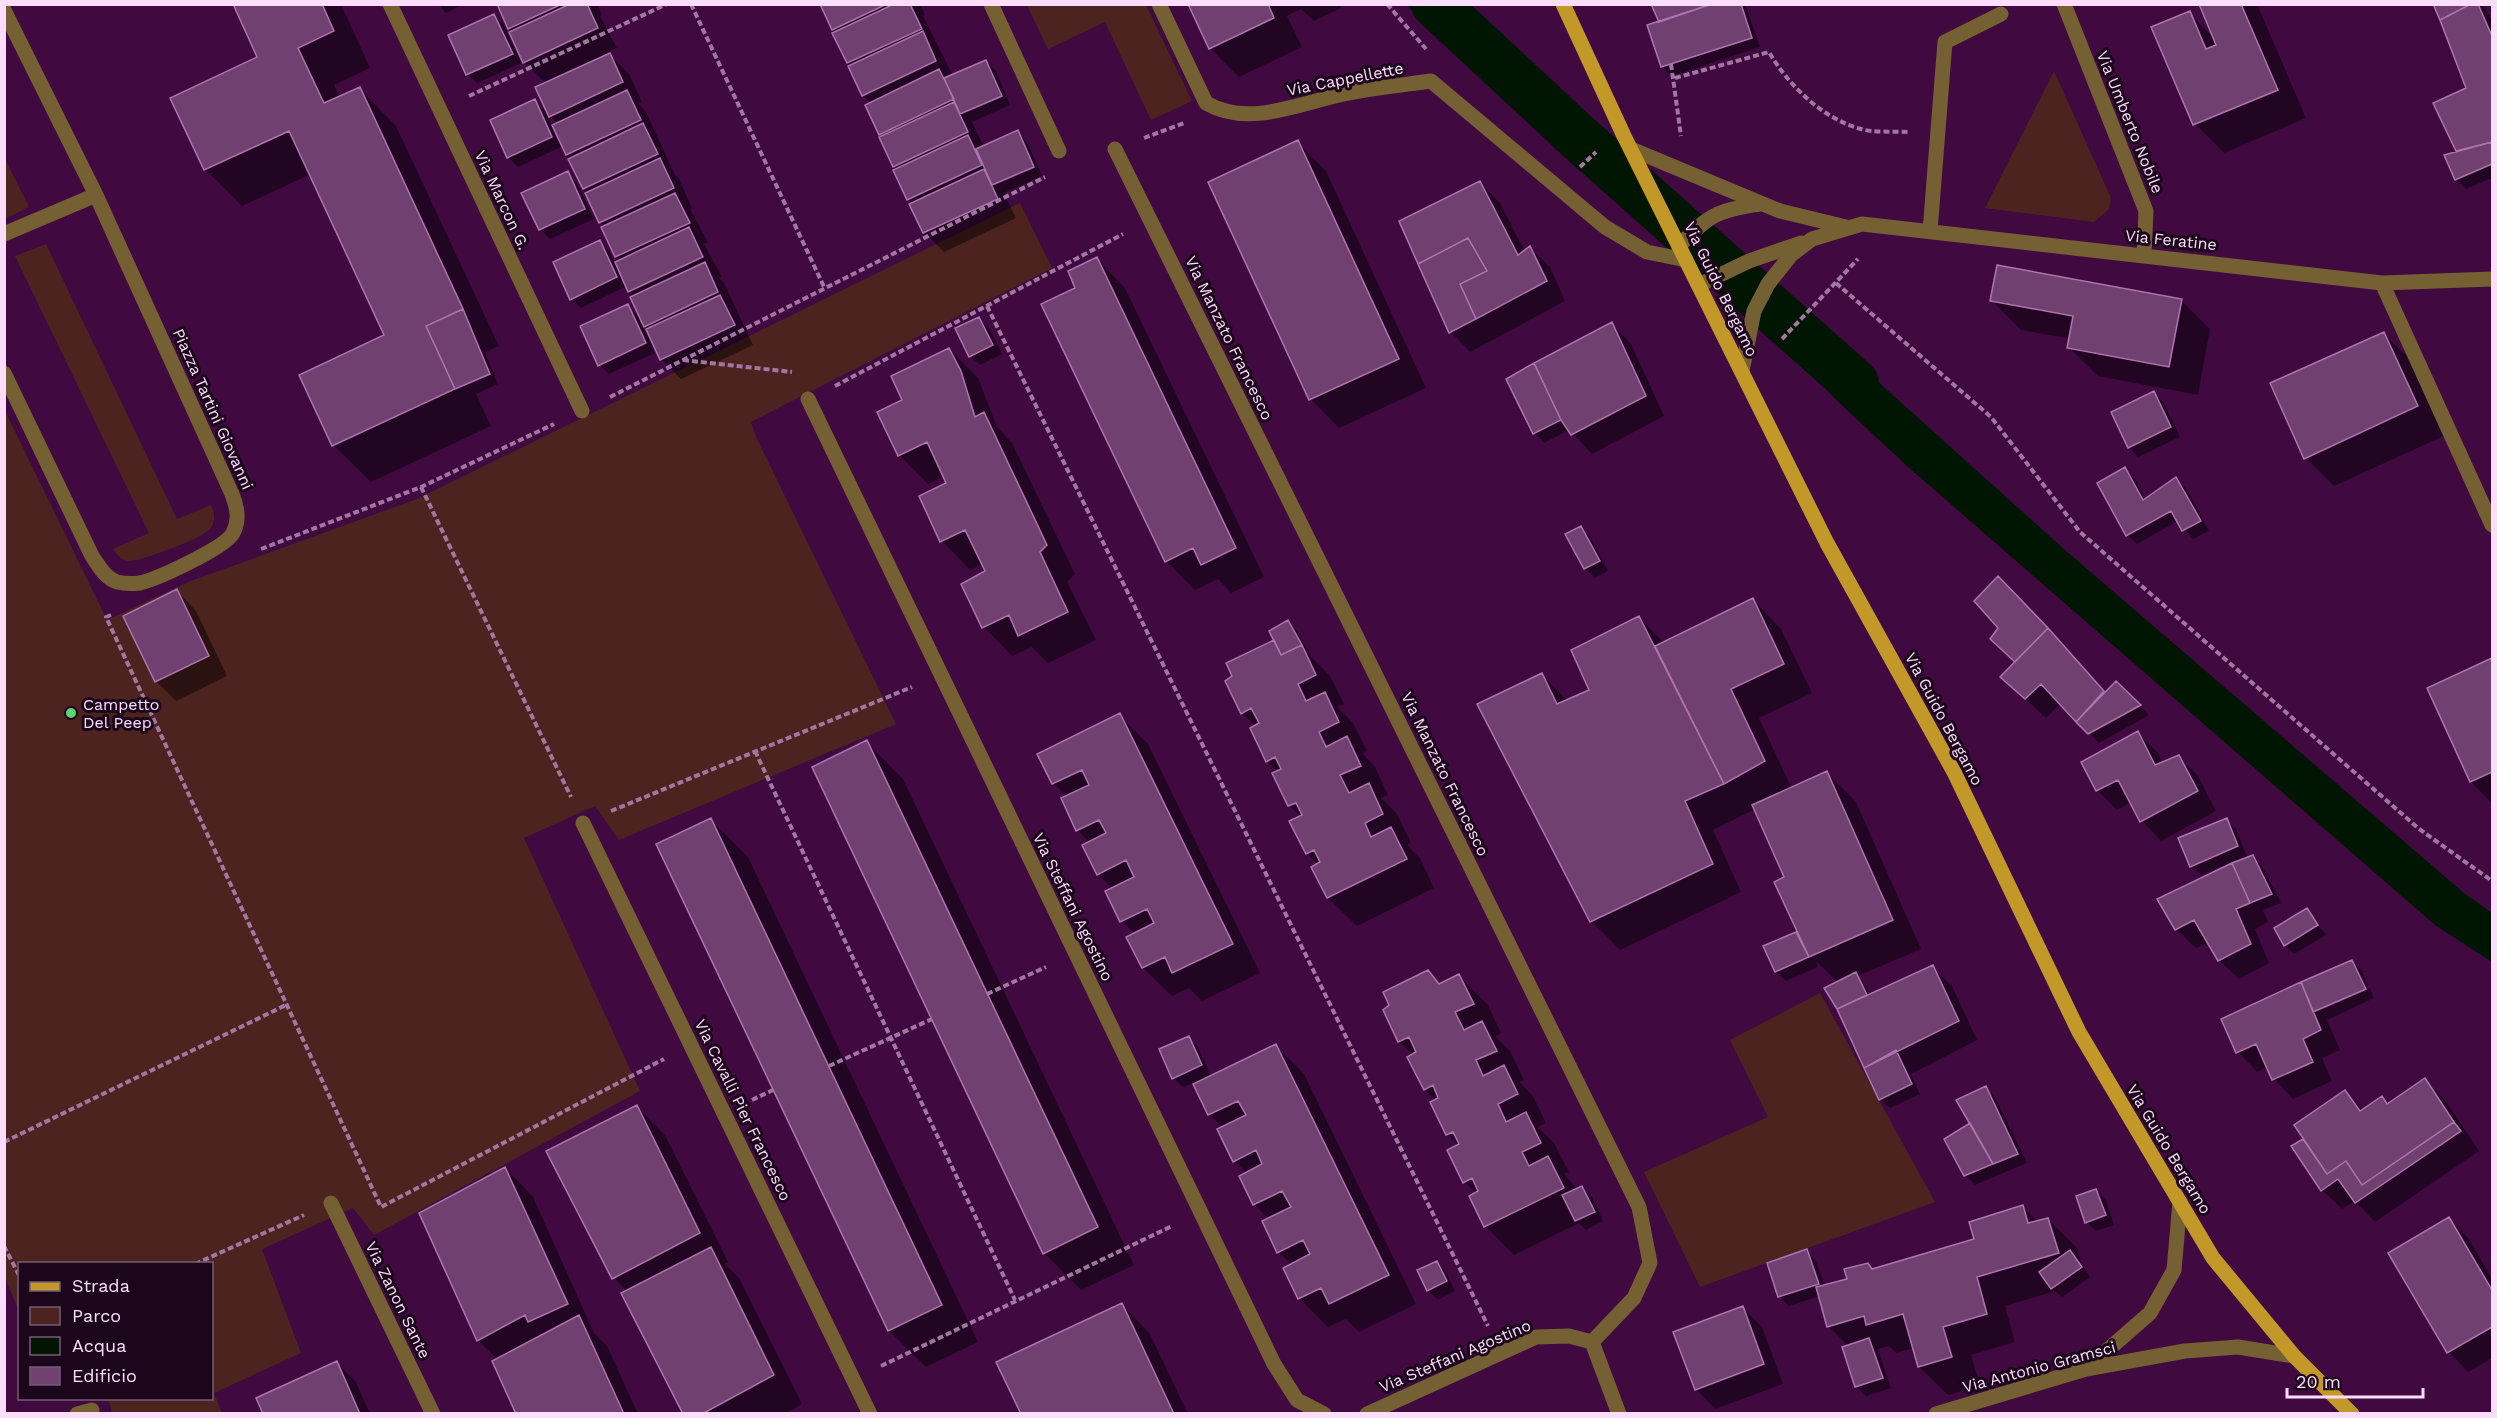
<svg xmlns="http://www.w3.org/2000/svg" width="2497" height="1418" font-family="'Work Sans',sans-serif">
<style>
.green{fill:#4d231f}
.water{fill:#001602}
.shadow{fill:#0007}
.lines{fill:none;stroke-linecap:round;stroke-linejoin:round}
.canal{stroke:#001602;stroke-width:48}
.building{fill:#6f4070;stroke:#af74af;stroke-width:1.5}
.path{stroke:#a177a1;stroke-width:4;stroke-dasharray:6 3;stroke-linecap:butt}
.minor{stroke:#746032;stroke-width:15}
.major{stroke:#c29829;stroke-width:15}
.poi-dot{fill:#5bd56e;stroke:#1b061b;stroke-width:2}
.labels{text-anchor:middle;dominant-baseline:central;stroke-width:6;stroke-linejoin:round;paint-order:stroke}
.street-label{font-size:16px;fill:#fdddfc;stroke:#1b061b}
.poi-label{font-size:16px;fill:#fdddfc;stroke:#1b061b;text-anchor:start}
</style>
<rect width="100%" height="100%" fill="#400a41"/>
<path class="green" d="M1027 5H1146L1192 101 1151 120 1105 22 1048 49Z
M2054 71 2111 198 2109 209 2094 222 1985 208Z
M4 157 29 207 5 219H4Z
M1020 203 1052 268 751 422 757 439 896 724 619 840 595 806 524 838 640 1091 374 1235 353 1208 262 1249 301 1353 214 1393 222 1413H112L109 1399 212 1398V1264H20L19 1311 5 1278 4 409 107 620 191 581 417 499Z
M46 244 177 519 211 505C215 514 216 524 208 531 199 539 137 563 127 561 120 559 117 554 113 549L149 533 15 256Z
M1820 993 1935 1202 1700 1287 1644 1172 1768 1117 1730 1040Z"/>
<path class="water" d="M1406 5H1466L1591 124 1569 149Z
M1816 326 2065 550 2464 893 2492 913V962L2435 925 1908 467 1833 397 1796 354Z"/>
<path class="shadow" d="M234 4H341L370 68 334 85 340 98 360 89 396 126 499 346 485 352 498 384 476 394 491 426 371 482 334 446 301 376 386 336 311 174 242 206 205 169 259 58Z
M438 4H464L446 13Z
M498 4H597L602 15 600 16 617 48 607 52 629 74 642 102 638 103 646 112 675 175 679 179 692 208 690 209 708 242 704 244 722 277 719 278 724 283 753 345 681 379 661 359 648 329 641 322 655 353 609 374 599 365 628 306 641 319 634 297 627 286 581 308 571 299 600 242 609 251 615 264 621 261 616 256 589 193 584 188 557 131 554 132 561 147 518 167 508 157 535 101 545 111 552 127 557 124 549 115 546 84 525 62Z
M822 4H920L925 15 923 16 953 76 986 61 996 71 1010 105 972 122 984 147 1018 132 1027 142 1042 176 1004 193 1016 218 944 252 924 232 880 134 871 103 863 95 837 33Z
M1189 4H1339L1341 8 1314 21 1301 9 1287 16 1302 47 1239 77 1210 48Z
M1653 4H1745L1760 47 1672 76 1662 66 1660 22Z
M2200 4H2257L2306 118 2224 153 2195 124 2153 28 2189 13 2214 38Z
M2435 4H2482L2492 20V178L2466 189 2456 179 2460 153 2457 150 2467 89Z
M494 15 504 25 521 63 477 83 467 74Z
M1297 142 1326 171 1426 388 1339 428 1311 399 1210 182Z
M568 173 577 183 594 219 550 239 540 229Z
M1480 183 1500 203 1525 252 1530 248 1550 267 1565 301 1470 352 1451 332 1401 222Z
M1097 259 1125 288 1264 577 1231 593 1218 579 1195 590 1166 561 1077 288Z
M2181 300 2210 329 2198 395 2098 376 2069 348 2071 339 2021 330 1992 301Z
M979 319 989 328 1002 354 980 365 970 356Z
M1612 324 1631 344 1664 416 1592 454 1569 430 1544 443 1535 433Z
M2384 334 2413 362 2446 435 2334 486 2306 458Z
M949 349 978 378 997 427 1012 443 1075 574 1067 582 1096 640 1048 663 1032 647 1012 656 984 627 963 584 987 572 983 564 970 570 942 541 948 484 944 476 928 484 899 455 904 401Z
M2154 393 2164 403 2180 437 2138 457 2129 447Z
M2125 469 2135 479 2146 500 2176 479 2186 488 2209 531 2193 539 2178 521 2137 544 2127 535Z
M1581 528 1590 537 1608 571 1595 578 1585 568Z
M177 591 196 611 227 676 176 701 156 681Z
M1753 600 1781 629 1812 693 1759 718 1792 789 1827 773 1856 802 1921 949 1858 976 1871 995 1932 967 1952 986 1977 1040 1911 1074 1920 1094 1890 1108 1880 1099 1838 1009V983L1816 961 1818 967 1786 981 1776 972 1765 947 1796 933 1802 939 1786 878 1755 809 1713 830 1741 892 1620 950 1591 921 1542 675 1568 701 1591 691 1639 617 1664 643Z
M1288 622 1297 631 1311 657 1330 676 1344 704 1337 707 1353 723 1367 751 1362 753 1375 767 1388 795 1381 798 1397 814 1411 843 1407 845 1420 858 1434 888 1357 926 1328 898 1313 868 1318 865 1307 853 1301 817 1289 805 1278 772 1267 761 1256 726 1242 713 1276 641Z
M2067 650 2106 693 2116 683 2149 715 2099 743 2061 703 2046 718 2002 677Z
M2492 660V803L2471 782 2429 688Z
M1119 715 1148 744 1260 973 1202 1001 1189 988 1172 996 1143 968 1128 938 1135 934 1122 921 1113 889 1098 874 1090 843 1078 831 1063 799 1067 797 1053 783Z
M2138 733 2158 753 2163 764 2179 757 2198 776 2216 811 2161 841 2142 821 2131 802 2117 810 2097 790Z
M866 742 903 779 1134 1265 1081 1290 1044 1253Z
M711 820 748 857 978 1342 926 1367 889 1331 658 845Z
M2226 820 2236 829 2248 859 2252 857 2262 866 2281 903 2263 910 2268 922 2255 929 2269 963 2239 979 2219 960 2209 942 2196 948 2176 929 2235 864 2234 861 2201 875 2192 866Z
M2307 910 2326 935 2294 954 2285 945Z
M2352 962 2362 971 2368 986 2322 1007V1010L2370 988 2374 998 2327 1020 2340 1050 2322 1058 2332 1081 2293 1099 2274 1079 2268 1067 2257 1072 2238 1052Z
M1427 972 1441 985 1459 976 1488 1005 1501 1033 1495 1036 1510 1051 1524 1080 1519 1082 1533 1096 1546 1123 1538 1127 1554 1143 1569 1172 1564 1174 1578 1190 1582 1188 1592 1197 1603 1221 1586 1230 1579 1223 1514 1255 1485 1226 1471 1196 1476 1193 1464 1182 1459 1146 1447 1134 1436 1101 1425 1090 1413 1055 1399 1041Z
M1188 1038 1198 1047 1211 1077 1275 1045 1304 1074 1416 1304 1359 1332 1346 1319 1328 1327 1299 1298 1292 1265 1278 1252 1269 1219 1254 1204 1247 1173 1234 1161 1223 1128 1209 1114 1194 1083 1183 1087 1173 1078Z
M2425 1080 2445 1100 2479 1151 2375 1222 2355 1201 2342 1209 2322 1190 2293 1147 2305 1139 2345 1092 2363 1110 2381 1098 2389 1105Z
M1985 1088 1995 1097 2027 1163 1975 1185 1965 1175 1973 1124Z
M636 1106 665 1135 728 1262 725 1264 739 1278 802 1404 785 1414H685L628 1292 614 1278Z
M505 1168 533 1197 594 1333 607 1346 638 1414H518L498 1360 478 1340Z
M2096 1191 2106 1200 2114 1225 2096 1231 2086 1222Z
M2023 1207 2038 1222 2048 1219 2077 1248 2081 1263 2090 1277 2062 1297 2055 1291 2005 1306 2015 1342 1971 1355 1980 1386 1948 1395 1919 1367 1914 1348 1896 1353 1889 1346 1878 1349 1891 1388 1866 1396 1856 1386 1848 1346 1828 1326 1820 1296 1789 1306 1780 1297 1769 1264 1806 1251 1816 1261 1825 1286 1849 1280 1868 1264 1873 1270 1976 1240Z
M2449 1219 2469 1239 2492 1279V1358L2468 1372 2449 1352 2390 1253Z
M1436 1262 1446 1272 1455 1291 1438 1300 1428 1290 1419 1270Z
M1122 1305 1150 1334 1188 1414H1022Z
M1743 1308 1762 1327 1783 1384 1715 1409 1696 1389Z
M336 1362 356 1382 370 1414H265Z"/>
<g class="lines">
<path class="canal" d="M1435 4 1577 136 1855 383"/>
</g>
<path class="building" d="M233 4H322L334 31 298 48 324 103 360 87 463 309 426 326 455 389 332 446 299 375 384 335 289 131 204 170 170 98 257 57Z
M497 4H562L508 29Z
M570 4H587L598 28 523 63 509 32Z
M820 4H887L832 30Z
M894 4H910L922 29 847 63 832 33Z
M1188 4H1268L1274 18 1209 49Z
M1651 4H1712L1659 22Z
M1712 4H1741L1752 38 1661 67 1647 25Z
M2199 4H2241L2278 90 2193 125 2151 27 2190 11 2206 49 2216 45Z
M2433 4H2471L2440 20Z
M2471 4H2478L2492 36V142L2456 151 2433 103 2466 88 2440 20Z
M494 14 513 54 466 75 448 35Z
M923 31 936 61 862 96 848 66Z
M610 53 623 82 549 117 535 87Z
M986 60 1002 96 960 114 944 78Z
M939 69 954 99 879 135 865 105Z
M627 90 641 120 566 155 552 125Z
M535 99 552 137 507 158 490 120Z
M954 102 968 132 893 167 879 137Z
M643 123 658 154 583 189 568 159Z
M1018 130 1034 167 992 185 976 149Z
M968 135 982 165 907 200 893 170Z
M1298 140 1399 359 1309 400 1208 182Z
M2492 142V164L2455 180 2444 155Z
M660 158 674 188 599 223 585 193Z
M984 169 998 199 923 233 909 204Z
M568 171 585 209 539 230 521 193Z
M1480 181 1518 255 1530 246 1547 281 1476 319 1460 284 1487 271 1468 238 1418 264 1399 221Z
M675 193 690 223 615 257 601 227Z
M689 227 703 257 628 292 615 262Z
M1468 238 1487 271 1460 284 1476 319 1449 333 1418 264Z
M600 240 617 277 570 300 553 262Z
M1097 257 1236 548 1201 565 1193 548 1165 562 1041 304 1075 288 1068 271Z
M705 262 718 292 644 327 630 297Z
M1997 265 2182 299 2169 367 2067 348 2073 316 1990 301Z
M720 295 735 325 660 360 646 329Z
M628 304 646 343 598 366 580 326Z
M463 309 490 374 455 389 426 326Z
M979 317 993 345 969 357 955 328Z
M1612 322 1646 396 1571 435 1561 420 1534 363Z
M2384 332 2418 406 2304 459 2270 383Z
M949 348 961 371 975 417 984 412 1047 545 1040 552 1068 612 1018 636 1009 615 982 628 961 584 985 571 965 530 940 542 919 496 946 483 927 442 898 456 877 412 902 400 891 376Z
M1534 363 1561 420 1533 434 1506 379Z
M2154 391 2171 427 2128 448 2111 412Z
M2125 467 2143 500 2176 477 2201 521 2182 531 2171 511 2126 536 2097 483Z
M1581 526 1600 561 1584 569 1565 534Z
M1998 576 2048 628 2015 662 1990 639 1998 628 1974 601Z
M177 589 209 656 155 682 123 616Z
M1753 598 1784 664 1731 689 1765 761 1724 784 1655 646Z
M1639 616 1724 784 1685 801 1713 864 1590 922 1477 704 1542 673 1557 704 1589 690 1571 650Z
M1288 620 1302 645 1281 655 1269 631Z
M2048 628 2104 691 2076 722 2041 684 2025 699 2000 677Z
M1274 640 1281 655 1302 645 1316 675 1298 684 1306 701 1325 692 1339 722 1319 732 1326 747 1347 736 1361 766 1340 775 1349 793 1369 783 1383 814 1365 823 1371 837 1391 827 1407 859 1327 898 1311 867 1320 862 1314 850 1306 854 1289 821 1302 815 1296 803 1288 806 1272 773 1281 769 1275 757 1266 762 1250 728 1259 723 1251 708 1241 714 1225 681 1232 676 1226 663Z
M2492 658V772L2470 782 2427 688Z
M2116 681 2141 705 2088 734 2076 722Z
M1120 713 1233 944 1172 973 1165 957 1142 968 1126 937 1154 923 1147 909 1120 922 1105 891 1134 877 1126 860 1097 875 1082 845 1106 833 1099 820 1076 831 1061 798 1089 785 1082 770 1052 784 1037 754Z
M2138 731 2155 765 2179 755 2198 791 2140 822 2118 780 2096 791 2081 762Z
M867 740 1098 1227 1043 1254 812 767Z
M1827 771 1893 920 1809 957 1774 882 1784 877 1752 805Z
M711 818 942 1305 888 1331 656 844Z
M2227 818 2238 846 2190 867 2178 838Z
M2253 855 2272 894 2250 903 2232 863Z
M2232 863 2250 903 2236 909 2251 944 2218 961 2194 920 2175 930 2157 899Z
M2307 908 2318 925 2284 946 2274 928Z
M1796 932 1809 957 1775 972 1763 946Z
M2352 960 2366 989 2313 1012 2301 982Z
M1933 965 1959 1021 1864 1068 1837 1009Z
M1428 970 1439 984 1459 974 1474 1004 1455 1012 1464 1030 1482 1021 1497 1051 1476 1060 1483 1076 1504 1065 1518 1094 1498 1104 1506 1122 1526 1112 1541 1143 1522 1152 1529 1166 1548 1156 1564 1188 1484 1227 1469 1196 1478 1191 1472 1178 1463 1183 1447 1150 1459 1144 1453 1132 1446 1135 1430 1102 1438 1098 1433 1085 1424 1090 1407 1057 1416 1052 1409 1037 1398 1042 1383 1010 1389 1005 1383 992Z
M1856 972 1867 995 1837 1009 1824 988Z
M2301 982 2321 1030 2303 1039 2313 1062 2272 1080 2256 1044 2236 1053 2221 1019Z
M1189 1036 1202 1065 1172 1079 1159 1049Z
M1276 1044 1389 1275 1329 1304 1321 1288 1298 1299 1283 1268 1310 1254 1303 1240 1277 1253 1262 1221 1291 1207 1282 1191 1253 1205 1239 1176 1262 1164 1256 1150 1233 1162 1217 1129 1246 1115 1238 1101 1208 1115 1193 1084Z
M1896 1050 1912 1084 1879 1100 1864 1068Z
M2425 1078 2454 1122 2362 1185 2346 1161 2327 1174 2294 1125 2345 1090 2360 1111 2382 1096 2387 1104Z
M1986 1086 2018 1154 1993 1164 1956 1100Z
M637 1105 700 1233 612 1279 546 1151Z
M2454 1122 2461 1131 2355 1203 2338 1179 2321 1191 2291 1146 2303 1139 2327 1174 2346 1161 2362 1185Z
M1970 1123 1993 1164 1964 1176 1944 1139Z
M505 1167 568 1304 528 1322 525 1315 477 1341 419 1213Z
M1582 1186 1595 1212 1575 1221 1562 1195Z
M2096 1189 2106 1215 2085 1223 2076 1196Z
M2023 1205 2028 1223 2048 1218 2059 1253 1977 1277 1987 1314 1943 1327 1952 1357 1918 1367 1903 1314 1866 1325 1864 1316 1827 1327 1816 1287 1847 1279 1844 1269 1868 1263 1872 1269 1974 1239 1969 1222Z
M2449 1217 2492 1290V1327L2447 1353 2388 1253Z
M711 1247 774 1375 702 1414H683L621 1293Z
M1807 1249 1819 1284 1778 1297 1767 1263Z
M2070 1250 2082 1267 2051 1289 2039 1272Z
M1437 1261 1447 1281 1427 1291 1417 1270Z
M1122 1303 1174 1414H1021L996 1362Z
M1743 1306 1764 1364 1695 1390 1673 1332Z
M579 1315 624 1414H516L492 1361Z
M1869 1338 1883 1378 1855 1387 1842 1347Z
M337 1361 360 1414H263L256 1398Z"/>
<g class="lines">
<path class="path" d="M691 4 825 289
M1387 4 1426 49
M1671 64 1681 136
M1675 78 1769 52C1788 85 1823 119 1861 129 1874 133 1893 131 1908 132
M469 96 667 4
M1144 138 1184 123
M1580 167 1596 152
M1836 283 1991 417 2080 532 2418 828 2492 881
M987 306 1488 1326
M1782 339 1858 259
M683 360 792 372
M835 386 1123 234
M610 397 1045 177
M421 487 571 797
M261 549 421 487 554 424
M111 615 106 617 381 1207 664 1059
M755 751 1015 1300
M611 811 912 687
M987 994 1046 967
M829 1066 932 1019
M752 1100 773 1090
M4 1142 286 1005
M4 1246 20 1277
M195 1264 304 1215
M881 1366 1172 1226"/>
<path class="minor" d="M390 4 582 411
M991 4 1059 151
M1159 4 1206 103C1249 128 1300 103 1344 94 1373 88 1402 85 1431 81L1605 227 1647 252 1686 260
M2064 4 2146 211 2144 255
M4 10 96 195 232 494C237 507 240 520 233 533 225 548 157 579 140 583 132 584 125 584 117 582 105 578 99 566 92 556L4 373
M1115 149 1639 1207 1650 1263 1634 1298 1592 1342
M1631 149 1780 211 1846 227
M1930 231 1945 42 2001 14
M4 234 96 195
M1679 246C1709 215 1717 210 1760 204
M2382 283 2492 525
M1699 285 1749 261 1801 243
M1742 371 1754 311 1768 284 1791 255 1812 239 1862 224 2382 283 2492 279
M808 399 1274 1364 1297 1400 1324 1414
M583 823 870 1414
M331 1203 433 1414
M1592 1342 1619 1414
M2086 1369 2150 1313 2174 1270 2180 1202
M77 1414 92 1410
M1367 1414 1536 1337 1569 1336 1592 1342
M1936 1414 2086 1369 2185 1351 2238 1347 2294 1356"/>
<path class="major" d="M1563 4 1624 136 1827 543 1954 772 2079 1032 2213 1258 2294 1356 2352 1414"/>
</g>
<circle class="poi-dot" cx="71" cy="713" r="6"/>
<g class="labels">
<g class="street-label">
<text transform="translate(1345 79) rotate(-11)">Via Cappellette</text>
<text transform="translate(2130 122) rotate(68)">Via Umberto Nobile</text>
<text transform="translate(502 200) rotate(65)">Via Marcon G.</text>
<text transform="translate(2171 240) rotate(6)">Via Feratine</text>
<text transform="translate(1721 289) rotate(64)">Via Guido Bergamo</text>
<text transform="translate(1229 338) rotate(64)">Via Manzato Francesco</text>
<text transform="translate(213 409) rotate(66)">Piazza Tartini Giovanni</text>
<text transform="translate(1944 719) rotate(62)">Via Guido Bergamo</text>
<text transform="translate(1445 774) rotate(64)">Via Manzato Francesco</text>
<text transform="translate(1073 907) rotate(64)">Via Steffani Agostino</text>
<text transform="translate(743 1110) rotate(64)">Via Cavalli Pier Francesco</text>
<text transform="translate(2169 1149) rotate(59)">Via Guido Bergamo</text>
<text transform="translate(398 1300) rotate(64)">Via Zanon Sante</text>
<text transform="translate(1455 1356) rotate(-23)">Via Steffani Agostino</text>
<text transform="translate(2039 1367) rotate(-15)">Via Antonio Gramsci</text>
</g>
<g class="poi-label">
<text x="83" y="704">Campetto<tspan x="83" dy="18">Del Peep</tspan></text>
</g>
</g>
<rect width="2497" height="1418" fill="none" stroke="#fdddfc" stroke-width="12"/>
<rect x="18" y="1262" width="195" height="138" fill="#1b061b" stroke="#755c75" stroke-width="1.5"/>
<rect x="30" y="1282" width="30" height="9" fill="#c29829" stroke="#755c75" stroke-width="1.5"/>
<text x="72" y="1292" font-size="18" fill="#fdddfc">Strada</text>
<rect x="30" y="1307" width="30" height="18" fill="#4d231f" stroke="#755c75" stroke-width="1.5"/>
<text x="72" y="1322" font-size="18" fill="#fdddfc">Parco</text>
<rect x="30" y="1337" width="30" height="18" fill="#001602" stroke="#755c75" stroke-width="1.5"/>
<text x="72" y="1352" font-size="18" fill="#fdddfc">Acqua</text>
<rect x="30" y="1367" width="30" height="18" fill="#6f4070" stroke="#755c75" stroke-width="1.5"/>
<text x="72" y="1382" font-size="18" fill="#fdddfc">Edificio</text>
<path d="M2287 1388v9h136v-9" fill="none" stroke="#fdddfc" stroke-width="3"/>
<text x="2296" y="1388" font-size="18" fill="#fdddfc" stroke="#1b061b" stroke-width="4.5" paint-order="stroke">20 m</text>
</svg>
